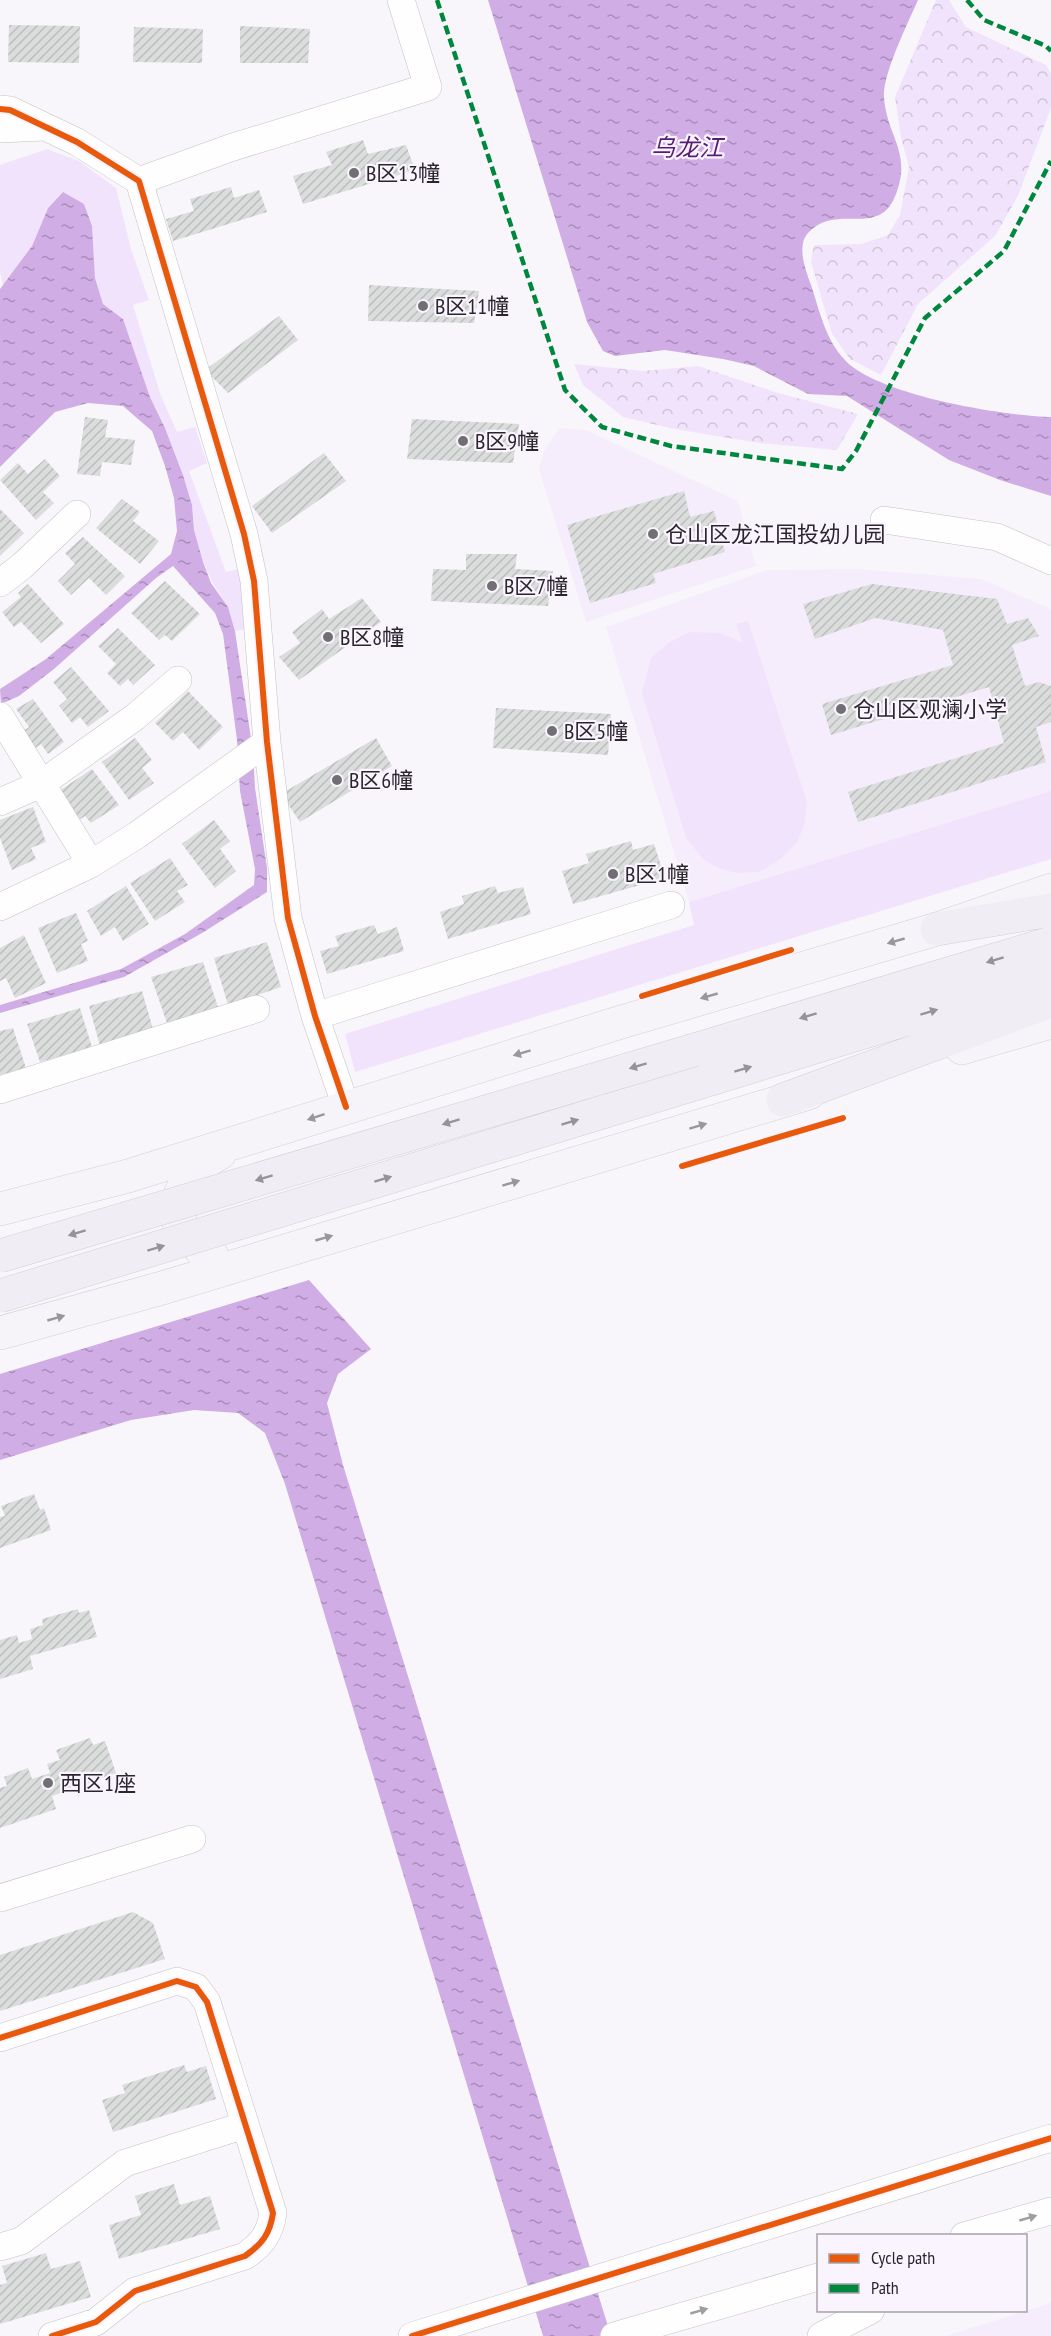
<svg xmlns="http://www.w3.org/2000/svg" width="1051" height="2336" font-family="'PT Sans Narrow','Noto Sans SC',sans-serif">
<style>
.built{fill:#f6edfc}
.grass{fill:#f2e3fc}
.park{fill:url(#park-crowns)}
.water{fill:url(#water-ripples)}
.building{fill:url(#building-hatch)}
.lines{fill:none;stroke-linecap:round;stroke-linejoin:round}
.minor-casing{stroke:#c4c2c6;stroke-width:28}
.major-casing{stroke:#d2d0d3;stroke-width:34}
.highway-casing{stroke:#d2d0d3;stroke-width:34}
.minor{stroke:#fefefe;stroke-width:27}
.major{stroke:#f6f4f8;stroke-width:33}
.highway{stroke:#f1edf5;stroke-width:33}
.highway-bridge-casing{stroke:#d2d0d3;stroke-width:34;stroke-linecap:butt}
.highway-bridge{stroke:#f1edf5;stroke-width:33}
.quiet{stroke:#00873e;stroke-width:4.5;stroke-dasharray:9 4.5;stroke-linecap:butt}
.cycleway-casing{stroke:#f9f4fd;stroke-width:10}
.cycleway{stroke:#e8590c;stroke-width:6}
.oneway{fill:#9a979c}
.oneway2{fill:#97939b}
.oneway3{fill:#9f9da0}
.poi-dot{fill:#726f74;stroke:#f9f4fd;stroke-width:2}
.labels{text-anchor:middle;dominant-baseline:central;stroke-width:4.5;stroke-linejoin:round;paint-order:stroke}
.poi-label{font-size:22px;fill:#2a262c;stroke:#f9f4fd;text-anchor:start}
.water-label{font-size:24px;font-style:italic;fill:#591b77;stroke:#f9f4fd}
</style>
<defs>
<pattern id="park-crowns" width="20" height="18" patternUnits="userSpaceOnUse" patternTransform="scale(1.5)"><rect width="20" height="18" fill="#f2e3fc"/><path d="M2 6a3 3 0 1 1 6 0M12 15a3 3 0 1 1 6 0" fill="none" stroke="#d0c3d8"/></pattern>
<pattern id="water-ripples" width="26" height="14" patternUnits="userSpaceOnUse" patternTransform="scale(1.5)"><rect width="26" height="14" fill="#d0ade5"/><path d="M2 4q2-2 4 0t4 0M15 11q2-2 4 0t4 0" fill="none" stroke="#a98dba"/></pattern>
<pattern id="building-hatch" width="6" height="6" patternUnits="userSpaceOnUse" patternTransform="scale(1.5)"><rect width="6" height="6" fill="#dbdcdc"/><path d="M-1 1l2-2M0 6l6-6M5 7l2-2" fill="none" stroke="#bcbdbd"/></pattern>
</defs>
<rect width="100%" height="100%" fill="#f9f6fb"/>
<path class="built" d="M559 428 586 430 738 501 756 566 586 622 539 469 544 451Z
M859 569 981 579 1049 608 1051 611V791L689 902 606 627 767 570Z
M1051 2303V2336H945Z"/>
<path class="grass" d="M47 149 79 161 116 188 131 249 149 300 133 305 161 396 177 432 195 427 207 463 189 471 226 572 245 568 249 629 235 631 228 607 211 580 202 559 194 530 192 505 183 475 164 425 150 397 123 319 103 304 95 278 92 226 63 192 48 207 32 246 3 287 0 271V165Z
M748 621 807 802 804 826 797 842 783 857 759 872 736 873 718 868 703 859 686 838 642 693 651 658 668 643 690 632 721 633 743 643 736 624Z
M1051 791V859L355 1072 345 1034 694 925 689 902Z"/>
<path class="park" d="M936 0H949L966 27 1046 65 1051 74V108L1018 196 995 236 918 304 881 375 850 359 832 334 811 262 814 245 861 244 888 235 900 215 909 167 901 138 895 97Z
M574 364 644 371 698 366 778 393 858 414 837 450 759 443 674 429 623 417 583 385Z"/>
<path class="water" d="M488 0H918C908 23 882 75 884 98 887 136 912 153 896 194 879 240 837 201 808 233 796 246 806 271 811 285 820 312 825 338 844 359 875 395 1004 416 1051 417V496L1000 480 949 460 847 396 808 394 754 366 723 359 665 350 615 356 603 351 587 322Z
M63 192 84 204 92 226 95 278 103 304 123 319 150 397 165 428 183 475 192 505 194 530 203 562 211 583 228 607 235 631 253 752 255 788 267 868V892L202 933 124 977 0 1013V1005L121 969 185 934 254 885 255 869 240 791 237 740 223 634 215 613 173 566 156 578 54 669 19 696 1 704 0 689 46 659 171 554 177 531 174 498 165 466 152 431 123 406 88 403 55 412 0 467V289L32 246 48 208Z
M309 1280 371 1349 338 1374 327 1403 343 1465 611 2336H543L285 1484 265 1433 238 1413 194 1410 131 1420 0 1460V1374Z"/>
<path class="building" d="M9 25 80 26 79 63 8 62Z
M240 26 310 29 308 63H240Z
M134 27 203 29 202 63 133 62Z
M363 140 368 154 406 145 415 170 303 204 293 176 332 165 326 152Z
M231 187 234 198 259 190 267 212 173 241 166 219 194 211 190 199Z
M369 285 479 291 474 323 368 321Z
M279 316 298 340 228 393 205 370Z
M85 417 108 420 105 437 135 440 131 465 102 462 100 476 77 474Z
M412 419 519 424 513 463 407 459Z
M324 453 346 481 272 533 252 506Z
M45 459 60 476 43 492 54 503 36 520 0 480 18 463 28 474Z
M684 491 690 517 714 511 725 552 653 574 656 583 590 603 567 525Z
M122 499 140 512 133 521 159 541 140 564 96 528Z
M0 509 24 533 0 556Z
M83 537 125 576 106 595 89 578 71 595 58 581 75 564 65 553Z
M466 554H517L515 569 553 571 548 606 431 601 433 569 466 570Z
M165 581 200 614 172 641 165 635 159 640 131 613Z
M28 584 64 624 41 643 21 622 14 627 2 612 21 597 18 593Z
M872 584 997 599 1007 624 1028 618 1039 636 1012 645 1025 686 1039 682 1051 686V722L1036 727 1046 762 858 822 848 792 1004 743 989 687 831 735 822 704 953 665 943 630 875 618 815 639 803 604Z
M362 598 381 622 299 680 279 657 300 643 292 632 322 609 329 619Z
M118 628 155 665 133 685 128 679 120 686 107 673 116 664 98 646Z
M71 667 109 711 88 727 80 717 72 723 59 706 67 699 53 682Z
M188 691 223 727 199 750 183 732 173 741 155 723Z
M33 699 64 742 48 754 41 744 33 750 20 733 29 727 16 709Z
M496 708 611 714 608 755 493 748Z
M135 738 152 760 142 768 154 783 129 800 102 762Z
M376 738 392 766 300 822 281 794Z
M92 769 119 805 91 823 85 816 76 822 56 793Z
M33 807 46 842 31 848 36 859 12 870 0 838V820Z
M214 820 230 841 220 849 236 871 215 888 182 844Z
M631 841 633 850 654 844 665 878 573 904 562 871 589 863 586 854Z
M170 858 188 885 177 891 185 902 155 921 130 883Z
M126 886 149 924 123 941 115 927 101 936 87 911Z
M495 886 498 893 523 887 531 914 448 939 440 912 464 904 462 896Z
M76 913 88 941 81 944 88 961 57 973 38 928Z
M374 925 378 934 397 927 404 951 327 974 320 951 339 946 335 936Z
M24 935 46 983 15 998 6 978 0 981V948Z
M267 942 281 987 228 1005 214 958Z
M203 962 218 1007 167 1023 151 977Z
M142 991 153 1029 100 1046 89 1006Z
M80 1008 92 1047 40 1062 27 1024Z
M13 1028 26 1068 0 1075V1031Z
M34 1494 40 1510 44 1508 51 1530 0 1548V1517L5 1516 1 1506Z
M78 1609 79 1613 89 1610 97 1637 30 1656 33 1669 0 1679V1640L17 1635 19 1643 32 1639 30 1629 43 1625 42 1619Z
M90 1738 93 1745 105 1741 116 1773 52 1796 56 1809 0 1828V1788L7 1786 4 1777 28 1768 32 1779 50 1773 47 1764 60 1760 56 1750Z
M133 1912 153 1923 165 1959 0 2011V1955Z
M184 2065 187 2072 206 2066 216 2099 113 2132 102 2100 125 2093 122 2085Z
M174 2184 180 2205 210 2196 220 2229 119 2259 109 2225 141 2215 135 2196Z
M46 2253 51 2269 80 2261 91 2297 0 2324V2285L7 2283 2 2266Z"/>
<g class="lines">
<defs>
<path id="minor" d="M0 109 10 110 77 142 139 181 244 534 254 581 267 742 288 918 315 1016 346 1107
M0 129 43 127
M139 181 230 148 428 87 401 0
M884 520 997 537 1051 561
M0 583 22 566 77 514
M0 716 91 864
M0 802 41 784 135 717 178 680
M0 907 91 864 137 835 267 742
M315 1016 671 905
M0 1090 256 1009
M0 1898 192 1839
M0 2038 177 1981 196 1987 207 2002 273 2213C270 2234 262 2244 245 2256L135 2291 96 2322 52 2336
M964 2236 1051 2211
M0 2247 21 2241 125 2163 245 2125
M412 2336 1051 2138
M614 2336 818 2277
M821 2336 871 2310"/>
<path id="major" d="M962 1048 1051 1022
M0 1209 128 1176 618 1023 937 929 1051 890
M211 1253 203 1252 179 1225 181 1192 196 1167 220 1153
M0 1333 162 1288 809 1093"/>
<path id="highway" d="M937 929 1051 910
M694 1050 1051 943
M783 1100 1051 1001
M606 1111 1051 975"/>
</defs>
<use href="#minor" class="minor-casing"/>
<use href="#major" class="major-casing"/>
<use href="#highway" class="highway-casing"/>
<use href="#minor" class="minor"/>
<use href="#major" class="major"/>
<use href="#highway" class="highway"/>
<defs>
<path id="highway-bridge" d="M0 1256 694 1050
M0 1296 606 1111"/>
</defs>
<use href="#highway-bridge" class="highway-bridge-casing"/>
<use href="#highway-bridge" class="highway-bridge"/>
<path class="quiet" d="M437 0 565 390 602 427 671 446 842 469 856 451 925 318 1004 251 1051 161
M967 0 984 20 1046 46 1051 51"/>
<defs>
<path id="cycleway" d="M0 109 10 110 77 142 139 181 244 534 254 581 267 742 288 918 315 1016 346 1107
M642 996 791 950
M682 1166 843 1118
M0 2038 177 1981 196 1987 207 2002 273 2213C270 2234 262 2244 245 2256L135 2291 96 2322 52 2336
M412 2336 1051 2138"/>
</defs>
<use href="#cycleway" class="cycleway-casing"/>
<use href="#cycleway" class="cycleway"/>
</g>
<defs><path id="oneway-solid" d="M-6-.8H1V-3.2L6.5 0L1 3.2V.8H-6Z" transform="scale(1.5)"/></defs>
<g class="oneway">
<use href="#oneway-solid" transform="translate(896 941) rotate(164)"/>
<use href="#oneway-solid" transform="translate(709 996) rotate(164)"/>
<use href="#oneway-solid" transform="translate(522 1053) rotate(163)"/>
<use href="#oneway-solid" transform="translate(316 1117) rotate(162)"/>
<use href="#oneway-solid" transform="translate(698 1126) rotate(-17)"/>
<use href="#oneway-solid" transform="translate(511 1183) rotate(-17)"/>
<use href="#oneway-solid" transform="translate(324 1238) rotate(-16)"/>
<use href="#oneway-solid" transform="translate(56 1318) rotate(-16)"/>
</g>
<g class="oneway2">
<use href="#oneway-solid" transform="translate(995 960) rotate(163)"/>
<use href="#oneway-solid" transform="translate(929 1012) rotate(-17)"/>
<use href="#oneway-solid" transform="translate(808 1016) rotate(163)"/>
<use href="#oneway-solid" transform="translate(638 1066) rotate(163)"/>
<use href="#oneway-solid" transform="translate(743 1069) rotate(-17)"/>
<use href="#oneway-solid" transform="translate(451 1122) rotate(163)"/>
<use href="#oneway-solid" transform="translate(570 1122) rotate(-17)"/>
<use href="#oneway-solid" transform="translate(264 1178) rotate(163)"/>
<use href="#oneway-solid" transform="translate(383 1179) rotate(-17)"/>
<use href="#oneway-solid" transform="translate(77 1233) rotate(163)"/>
<use href="#oneway-solid" transform="translate(156 1248) rotate(-17)"/>
</g>
<g class="oneway3">
<use href="#oneway-solid" transform="translate(1028 2218) rotate(-16)"/>
<use href="#oneway-solid" transform="translate(699 2311) rotate(-16)"/>
</g>
<g class="poi-dot">
<circle cx="354" cy="173" r="6"/>
<circle cx="423" cy="306" r="6"/>
<circle cx="463" cy="441" r="6"/>
<circle cx="653" cy="534" r="6"/>
<circle cx="492" cy="586" r="6"/>
<circle cx="328" cy="637" r="6"/>
<circle cx="841" cy="709" r="6"/>
<circle cx="552" cy="731" r="6"/>
<circle cx="337" cy="780" r="6"/>
<circle cx="613" cy="874" r="6"/>
<circle cx="48" cy="1783" r="6"/>
</g>
<g class="labels">
<g class="poi-label">
<text x="366" y="173">B区13幢</text>
<text x="435" y="306">B区11幢</text>
<text x="475" y="441">B区9幢</text>
<text x="665" y="534">仓山区龙江国投幼儿园</text>
<text x="504" y="586">B区7幢</text>
<text x="340" y="637">B区8幢</text>
<text x="853" y="709">仓山区观澜小学</text>
<text x="564" y="731">B区5幢</text>
<text x="349" y="780">B区6幢</text>
<text x="625" y="874">B区1幢</text>
<text x="60" y="1783">西区1座</text>
</g>
<g class="water-label">
<text x="687" y="147">乌龙江</text>
</g>
</g>
<rect x="817" y="2234" width="210" height="78" fill="#f9f4fd" stroke="#a6a2a9" stroke-width="1.5"/>
<rect x="829" y="2254" width="30" height="9" fill="#e8590c" stroke="#a6a2a9" stroke-width="1.5"/>
<text x="871" y="2264" font-size="18" fill="#2a262c">Cycle path</text>
<rect x="829" y="2284" width="30" height="9" fill="#00873e" stroke="#a6a2a9" stroke-width="1.5"/>
<text x="871" y="2294" font-size="18" fill="#2a262c">Path</text>
</svg>
